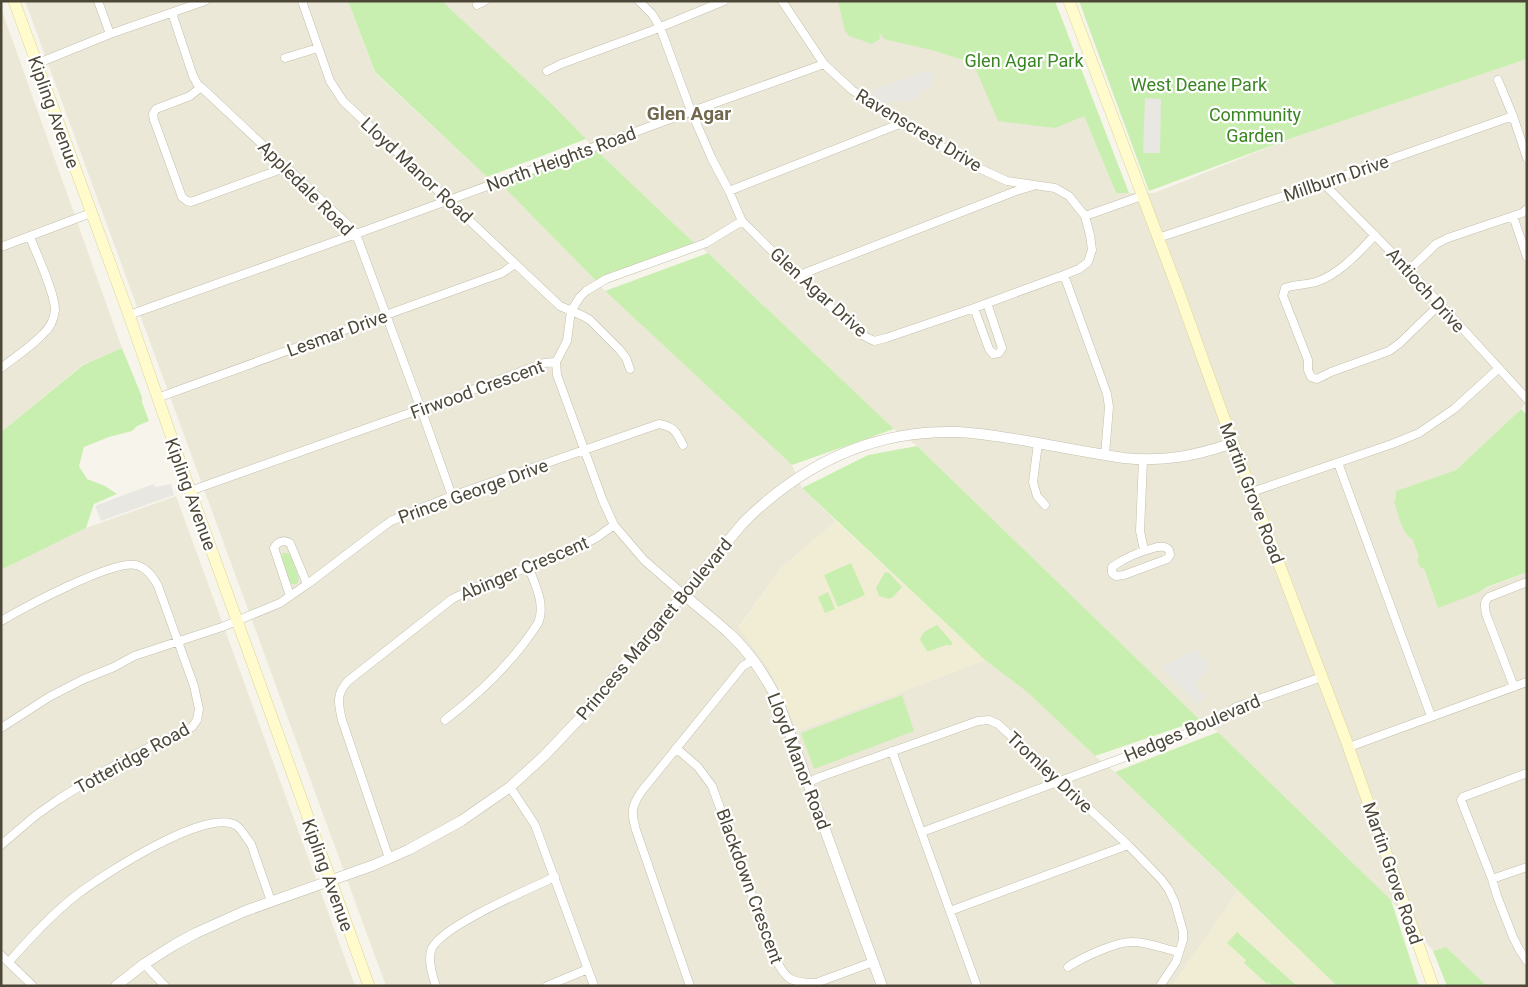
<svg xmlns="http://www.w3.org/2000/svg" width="1528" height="987" font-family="Roboto,sans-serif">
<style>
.residential{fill:#ebe8d8}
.education{fill:#f1edd4}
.green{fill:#c9efb0}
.parking{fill:#e8e7e2}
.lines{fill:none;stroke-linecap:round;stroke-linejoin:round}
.minor-casing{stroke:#c4bfac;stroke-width:9}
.tertiary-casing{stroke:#c4bfac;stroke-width:11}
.secondary-casing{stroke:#dcd496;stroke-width:12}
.minor{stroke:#fff;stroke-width:8}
.tertiary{stroke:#fff;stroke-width:10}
.secondary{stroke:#fffbcd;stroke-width:11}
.labels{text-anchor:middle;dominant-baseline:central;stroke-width:4.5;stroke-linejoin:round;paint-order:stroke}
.park-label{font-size:18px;fill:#398622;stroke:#fff}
.street-label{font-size:18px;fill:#4c4737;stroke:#fff}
.neighbourhood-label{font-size:19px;font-weight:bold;fill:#71684d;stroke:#fff}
</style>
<rect width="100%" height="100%" fill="#f7f5eb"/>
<path class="residential" d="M25 1H348L375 73 487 177 502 185 589 274 605 291 792 465 802 488 836 521 780 569 739 627 769 668 798 731 985 660 1027 692 1095 756 1115 772 1238 891 1172 986H386Z
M442 1H859L931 50 973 63 1005 119 1083 114 1116 193H1154L1292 138 1527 59V403L1456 470 1396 491V498L1404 517 1438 607 1527 572V986H1487L1446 947 1433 951 1391 900 1218 732 1198 718 917 446 894 429 708 253 690 239 596 150 549 101Z
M1 8 122 348 82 365 1 432Z
M176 496 355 986H1V570L86 528Z"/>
<path class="education" d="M836 521 985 660 798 731 769 668 739 628 780 569Z
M1238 891 1337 986H1172Z"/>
<path class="green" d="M348 1H442L549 101 586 139 487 177 375 72Z
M838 1H1055L1129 193H1116L1084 116 1055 128 998 121 973 63 931 50 884 39 879 32 880 39 872 44 849 36 845 31Z
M1079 1H1527V59L1292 138 1149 191Z
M596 150 690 239 696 244 608 274 596 281 502 185Z
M708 253 894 429 792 465 605 291Z
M122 348 142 397V402L149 421 137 426 132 431 109 437 84 447 79 466 87 479 105 486 117 494 94 504 86 528 1 570V432L83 365Z
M1521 409 1527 415V572L1487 587 1475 594 1438 608 1424 569 1420 567 1417 559 1419 557 1412 538 1411 539C1401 531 1398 513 1394 501L1396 499V491L1456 470Z
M917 446 1198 718 1200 720 1095 756 1027 692 985 660 802 488 868 455Z
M283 553H288L291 556 299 578 297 584H292L289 581 281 559Z
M851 563 865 595 838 607 824 575Z
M885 572 889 573 902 587 893 597 889 599 879 596 876 588Z
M828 592 835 609 825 613 818 597Z
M937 625 952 642V645H946L930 651H927L920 640C922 631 929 629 937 625Z
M902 695 914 731 814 769 801 733Z
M1218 732 1391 900 1419 986H1337L1115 772Z
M1237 932 1297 986H1272L1268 982 1267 984 1244 963 1246 960 1227 943Z
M1446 947 1487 986H1447L1433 951Z"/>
<path class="parking" d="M929 69 934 77 930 80 933 84 911 102H880L871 91Z
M1145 98 1161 99 1160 153H1143Z
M153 484 156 487 171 484 174 495 101 521 95 506Z
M1197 649 1202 660 1205 659 1209 668 1194 684 1206 697 1198 704 1161 667Z"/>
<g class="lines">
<defs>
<path id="minor" d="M98 1 110 34
M302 1 330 81 343 101 560 306 583 316 590 320 619 349 626 358 630 369
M639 1 652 14 660 27 691 111 712 159 729 191 742 221 797 276 860 334 874 341 886 338 974 308 1064 275 1079 269 1088 262 1092 250 1090 235 1085 216 1069 196 1055 188 1007 181 972 165 902 123 852 90 824 64 782 1
M477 5 485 1
M172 13 193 76 198 85 201 87 347 224 356 234 421 409 452 496
M285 58 318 48
M36 64 110 34 205 1
M547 71 561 64 651 31 724 1
M1498 80 1513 116 1527 158
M201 87 190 96 156 109 153 114 154 120 182 197 187 201 191 202 287 167
M1323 183 1339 199 1409 270 1527 399
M729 191 902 123
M1085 216 1142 196
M1513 216 1527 257
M1375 235C1358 253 1340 274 1316 282 1306 285 1295 284 1285 288L1283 296 1308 360V370L1311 377 1317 379 1331 372 1389 351 1400 343 1439 305
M1158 238 1323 183 1513 116
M1 247 91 213
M1409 270 1436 244 1448 238 1522 213 1527 209
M1064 275 1107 394 1109 407 1105 455
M797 276 1016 191 1033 186
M974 308 989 349 993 354 999 353 1002 348 987 303
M129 315 356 234 684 114 824 64
M1 368C15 357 31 347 43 334 50 328 54 319 55 310 55 293 37 255 30 237
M157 398 502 273 515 264
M1038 443 1033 482 1037 496 1045 505
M1143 460 1140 531 1144 550
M1338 463 1431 716
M190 491 421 409 544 363 556 362
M1252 492 1392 444 1419 433 1454 409 1498 369
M1157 547C1164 546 1170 547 1170 555L1167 559 1124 575 1116 576 1112 573V567C1125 557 1142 551 1157 547Z
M683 594 644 560 614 525 603 501 557 375 556 362 567 341 571 311 580 297 586 291 606 279 706 243 742 221
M290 596 274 548C277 542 284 539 290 543L307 584
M1 621C25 607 112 560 136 565 147 568 153 577 158 586L194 686 199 709 197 720 192 727 181 734 163 740 108 769 59 799 35 816 1 845
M1514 687 1486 614C1485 607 1483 602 1489 597L1527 582
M445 720C480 693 514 661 538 623 546 605 535 585 529 568
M1 728 49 697 84 679 114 667 134 656 222 627 280 603 309 583 380 529 391 521 409 513 452 496 659 424C675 427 676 432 683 445
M1349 747 1527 682
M676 748 698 767 712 786 775 958C786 980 791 983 816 983L873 962
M892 751 977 986
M1527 773 1463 797 1461 800 1492 879 1497 896 1513 937 1519 949 1527 961
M809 782 820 777 978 721 989 720 998 724 1128 845 1161 879 1169 890 1175 903 1183 931V940L1176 962 1160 986
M510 787 535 825 594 986
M922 832 1144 750 1211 724 1236 707 1322 677
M389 858 342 720C338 703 336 694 348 681L452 599 481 585 573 550 596 538 614 525
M1492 879 1527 867
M950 911 1128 845
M1 955 33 986
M9 962C29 939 50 916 74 897 98 878 208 805 237 826 242 830 247 839 251 844L271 901
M144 964 165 986
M1068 967C1081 958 1117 941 1133 942 1148 942 1164 949 1179 952
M436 986C432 975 427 959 432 948 444 925 529 889 555 877
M547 986 588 969
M690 986 636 830C631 813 631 807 641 792L743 666 753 660"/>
<path id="tertiary" d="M683 594C699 608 716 621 731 635 751 654 766 677 778 701L882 986
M116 986 144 964 174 945 196 933 245 911 374 865 408 850 461 821 510 787 544 756 580 718 743 523C802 464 871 430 956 432 980 433 1003 437 1027 441 1059 447 1092 453 1124 458 1164 462 1195 456 1233 443"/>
<path id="secondary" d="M14 1 129 315 187 482 369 986
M1069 1 1178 290 1233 443 1346 740 1433 986"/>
</defs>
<use href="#minor" class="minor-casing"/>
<use href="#tertiary" class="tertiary-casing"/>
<use href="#secondary" class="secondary-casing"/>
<use href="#minor" class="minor"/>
<use href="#tertiary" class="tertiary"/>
<use href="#secondary" class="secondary"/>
</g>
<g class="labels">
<g class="park-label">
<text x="1024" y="60">Glen Agar Park</text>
<text x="1199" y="84">West Deane Park</text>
<text x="1255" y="114">Community<tspan x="1255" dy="21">Garden</tspan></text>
</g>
<g class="street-label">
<text transform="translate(54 112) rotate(70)">Kipling Avenue</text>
<text transform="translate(919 130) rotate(31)">Ravenscrest Drive</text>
<text transform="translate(561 159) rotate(-20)">North Heights Road</text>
<text transform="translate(417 170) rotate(43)">Lloyd Manor Road</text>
<text transform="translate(1336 178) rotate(-19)">Millburn Drive</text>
<text transform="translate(306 188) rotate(45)">Appledale Road</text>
<text transform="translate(1426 290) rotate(48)">Antioch Drive</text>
<text transform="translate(819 292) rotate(42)">Glen Agar Drive</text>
<text transform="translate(337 333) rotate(-20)">Lesmar Drive</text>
<text transform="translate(477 389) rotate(-20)">Firwood Crescent</text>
<text transform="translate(473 491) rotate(-20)">Prince George Drive</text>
<text transform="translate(1252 493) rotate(69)">Martin Grove Road</text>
<text transform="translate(191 494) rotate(70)">Kipling Avenue</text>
<text transform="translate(524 568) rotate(-23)">Abinger Crescent</text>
<text transform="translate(654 629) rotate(-50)">Princess Margaret Boulevard</text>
<text transform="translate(1192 728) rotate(-23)">Hedges Boulevard</text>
<text transform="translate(132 758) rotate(-29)">Totteridge Road</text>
<text transform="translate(799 761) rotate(69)">Lloyd Manor Road</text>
<text transform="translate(1050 772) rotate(43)">Tromley Drive</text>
<text transform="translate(1393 873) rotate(71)">Martin Grove Road</text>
<text transform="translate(328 875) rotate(70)">Kipling Avenue</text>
<text transform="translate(750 886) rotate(70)">Blackdown Crescent</text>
</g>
<g class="neighbourhood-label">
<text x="689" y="113">Glen Agar</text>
</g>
</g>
<rect width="1528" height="987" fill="none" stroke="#4c4737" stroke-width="5"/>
</svg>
